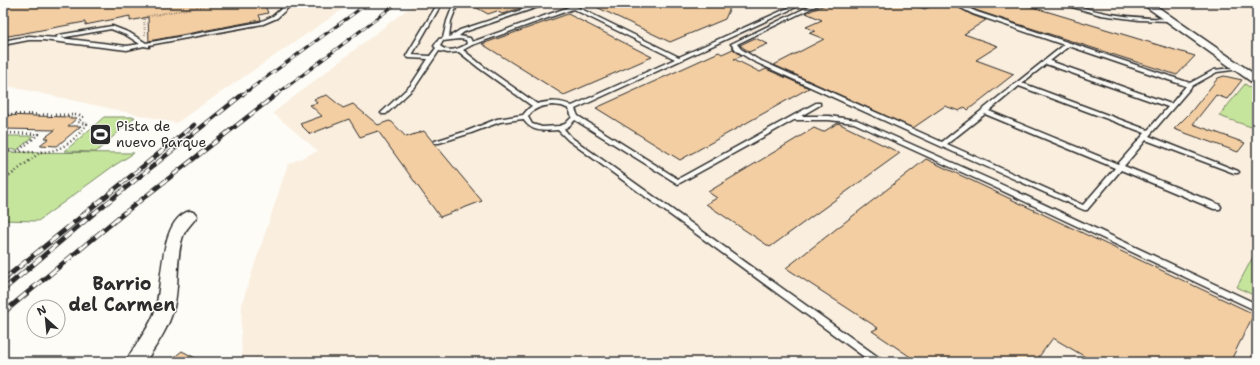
<svg xmlns="http://www.w3.org/2000/svg" width="1260" height="365" font-family="'Shantell Sans',sans-serif">
<style>
.built{fill:#faeede}
.green{fill:#c6e59c;stroke:#788864}
.building{fill:#f3cea3;stroke:#2b2b2b}
.lines{fill:none;stroke-linecap:round;stroke-linejoin:round}
.service-casing{stroke:#2b2b2b;stroke-width:3}
.minor-casing{stroke:#2b2b2b;stroke-width:3}
.path-far1{stroke:#2b2b2b;stroke-width:2;stroke-dasharray:0.5 2;stroke-linecap:butt}
.path{stroke:#2b2b2b;stroke-width:2.5;stroke-dasharray:1 3;stroke-linecap:butt}
.service{fill:#fdfcf7;fill-rule:evenodd}
.minor{fill:#fdfcf7;fill-rule:evenodd}
.rail-far2-casing{stroke:#2b2b2b;stroke-width:3}
.rail-far1-casing{stroke:#2b2b2b;stroke-width:4.5}
.rail-casing{stroke:#2b2b2b;stroke-width:5}
.rail-far2{stroke:#fdfcf7;stroke-width:2;stroke-dasharray:6;stroke-linecap:butt}
.rail-far1{stroke:#fdfcf7;stroke-width:3;stroke-dasharray:8;stroke-linecap:butt}
.rail{stroke:#fdfcf7;stroke-width:3.5;stroke-dasharray:10;stroke-linecap:butt}
.labels{text-anchor:middle;dominant-baseline:central;stroke-width:3;stroke-linejoin:round;paint-order:stroke}
.poi-label{font-size:14px;fill:#2b2b2b;stroke:#fdfcf7;text-anchor:start}
.near-neighbourhood-label{font-size:18px;font-weight:bold;fill:#2b2b2b;stroke:#fdfcf7}
</style>
<rect width="100%" height="100%" fill="#fdfcf7"/>
<filter id="ink" filterUnits="userSpaceOnUse"><feTurbulence type="fractalNoise" baseFrequency=".025" numOctaves="2"/><feDisplacementMap in="SourceGraphic" scale="8" xChannelSelector="R" yChannelSelector="G"/><feConvolveMatrix kernelMatrix="1 2 1 2 8 2 1 2 1" color-interpolation-filters="sRGB"/></filter>
<g filter="url(#ink)">
<path class="built" d="M3 3H352L176 123 3 85Z
M415 3H1257V362H242L241 327 242 303 288 164 318 151 273 113Z"/>
<path class="green" d="M1245 84 1257 93V129L1219 116Z
M104 117H135L96 152 65 151Z
M3 136H34L17 150 3 149Z
M3 152 134 153 112 167 38 221 3 220Z
M1257 249V297L1237 287Z"/>
<path class="building" d="M3 3H264L268 13 259 15 261 20 149 41 148 17 130 21V16L85 25V22L3 37Z
M468 3H529L530 5 502 14 497 11 488 14Z
M588 3H732L725 19 670 42Z
M829 3H907L925 9 935 4 944 7 945 3H950L972 15 986 20 964 34 998 46 976 60 1014 74 968 110 965 107 959 111 945 106 913 128 774 65 824 39 809 33 815 31 806 27 822 20 806 13Z
M961 3H1019L1195 56 1177 75 1018 24 978 11Z
M568 14 652 57 564 95 482 44Z
M755 38 768 44 749 52 740 45Z
M733 49 742 56 734 59 760 72 766 69 809 88 680 160 596 108 719 52 722 54Z
M1224 76 1242 80 1227 99 1216 95 1193 124 1245 143 1238 152 1174 129 1190 113 1218 78Z
M327 95 343 108 353 104 378 125 389 121 392 122 406 137 424 131 482 201 440 217 378 131 360 137 349 119 310 134 300 124 322 116 310 105 317 103 314 99Z
M3 115 69 117 68 118H77L68 126H81L57 146 40 145 49 138H44L55 130 3 129Z
M838 123 900 153 770 247 706 204 717 198 708 192 814 128 823 132Z
M926 159 1254 314 1230 362H1094L1053 338 1035 362H918L872 331 878 328 786 268Z
M182 351 203 362H168Z"/>
<g class="lines">
<defs>
<path id="service" d="M288 3 292 4 277 18 263 24 149 45V47L144 46 127 50 43 40H29L3 45V41L29 36 58 38 56 37 59 35 112 26 130 33 146 43 260 22 273 16ZM111 29 126 35 140 44 127 46 60 38Z
M438 3H442L412 55 430 56 436 48 434 46 439 39 443 38 447 21 454 3H458L451 21 449 37 460 30 543 3H550L464 32 459 36 470 38 472 42 569 7 563 3H569L679 57 799 3H805L575 109 578 116 678 179 816 103H820V105L801 116H829L857 120 996 182 1257 304V311L992 186 854 123 829 120H794L678 184 575 120 569 126 564 129 572 138 881 359 883 362H871L568 140 558 130C544 131 532 133 523 119L500 122 471 133 439 143H435L434 142 435 141 467 131 497 119 523 115 528 109 532 106 479 68 459 52 448 53 439 51 415 87 386 114H382L381 113 382 112 411 85 428 59 409 58 406 56ZM573 9 675 59 572 106C560 100 550 101 537 104L483 66 463 50 472 45ZM459 39 466 40 467 44C459 49 448 53 440 46L443 41ZM552 105 562 106 569 109 572 117 565 124 559 126 542 127 532 124 528 117C533 108 542 106 552 105Z
M816 3H822L737 44 741 49 757 59 942 142 1064 45 973 14 951 3H957L977 12 1190 83 1214 70 1240 67V69L1217 72 1192 86 1149 136 1238 171 1239 172 1238 173H1234L1146 140 1124 166 1220 205 1221 207 1220 209H1214L1121 170 1087 210H1084L940 146 753 61 737 51 731 44ZM1069 46 1186 86 1171 104 1050 61ZM1046 64 1168 107 1148 130 1022 83ZM1019 86 1145 133 1118 164 989 111ZM985 114 1115 168 1083 205 947 144Z
M1058 3C1072 3 1086 9 1101 12 1123 17 1147 18 1170 19L1172 20 1170 21 1139 20 1101 15Z
M1144 3H1220L1218 4H1146Z"/>
<path id="minor" d="M1141 3H1152L1257 76V84L1253 83Z
M1244 3H1257V10Z
M190 211 195 213 197 216C193 223 186 228 183 236 175 259 180 284 174 307 169 327 157 345 145 362H126C134 345 147 332 154 314 164 288 157 220 190 211Z"/>
</defs>
<use href="#service" class="service-casing"/>
<use href="#minor" class="minor-casing"/>
<path class="path-far1" d="M145 35 144 17 219 3"/>
<path class="path" d="M3 114 79 115 83 117 78 122 87 124C61 159 42 152 3 151
M3 133 39 134 18 151
M3 181 42 151"/>
<use href="#service" class="service"/>
<use href="#minor" class="minor"/>
<defs>
<path id="rail-far2" d="M242 95 368 3
M276 95 397 3"/>
<path id="rail-far1" d="M84 214 194 125
M93 214 243 94
M123 214 277 94"/>
<path id="rail" d="M3 280 86 213
M3 290 94 213
M3 313 124 213"/>
</defs>
<use href="#rail-far2" class="rail-far2-casing"/>
<use href="#rail-far1" class="rail-far1-casing"/>
<use href="#rail" class="rail-casing"/>
<use href="#rail-far2" class="rail-far2"/>
<use href="#rail-far1" class="rail-far1"/>
<use href="#rail" class="rail"/>
</g>
</g>
<defs>
<symbol id="stadium-square" viewBox="-11 -11 22 22"><rect x="-9" y="-9" width="18" height="18" rx="4" fill="#2b2b2b" stroke="#fdfcf7"/><path d="M0-5a6.5 5 0 1 0 0 10a6.5 5 0 1 0 0-10ZM-3.5-1.8h7v3.6h-7Z" fill="#fff"/></symbol>
</defs>
<g fill-rule="evenodd">
<use href="#stadium-square" x="88" y="122" width="25" height="25"/>
</g>
<g class="labels">
<g class="poi-label">
<text x="116" y="126">Pista de<tspan x="116" dy="16">nuevo Parque</tspan></text>
</g>
<g class="near-neighbourhood-label">
<text x="122" y="284">Barrio<tspan x="122" dy="21">del Carmen</tspan></text>
</g>
</g>
<rect width="1260" height="365" fill="none" stroke="#fdfcf7" stroke-width="16"/>
<rect x="8" y="8" width="1244" height="349" fill="none" stroke="#2b2b2b" stroke-width="1.5" filter="url(#ink)"/>
<g transform="translate(46 319) rotate(333)"><circle r="19" fill="#fdfcf7" stroke="#a9a8a5"/>
<path d="M0-3L7 15L0 10L-7 15Z" fill="#2b2b2b"/>
<text y="-6" font-size="11" font-weight="bold" text-anchor="middle" fill="#2b2b2b">N</text>
</g>
</svg>
